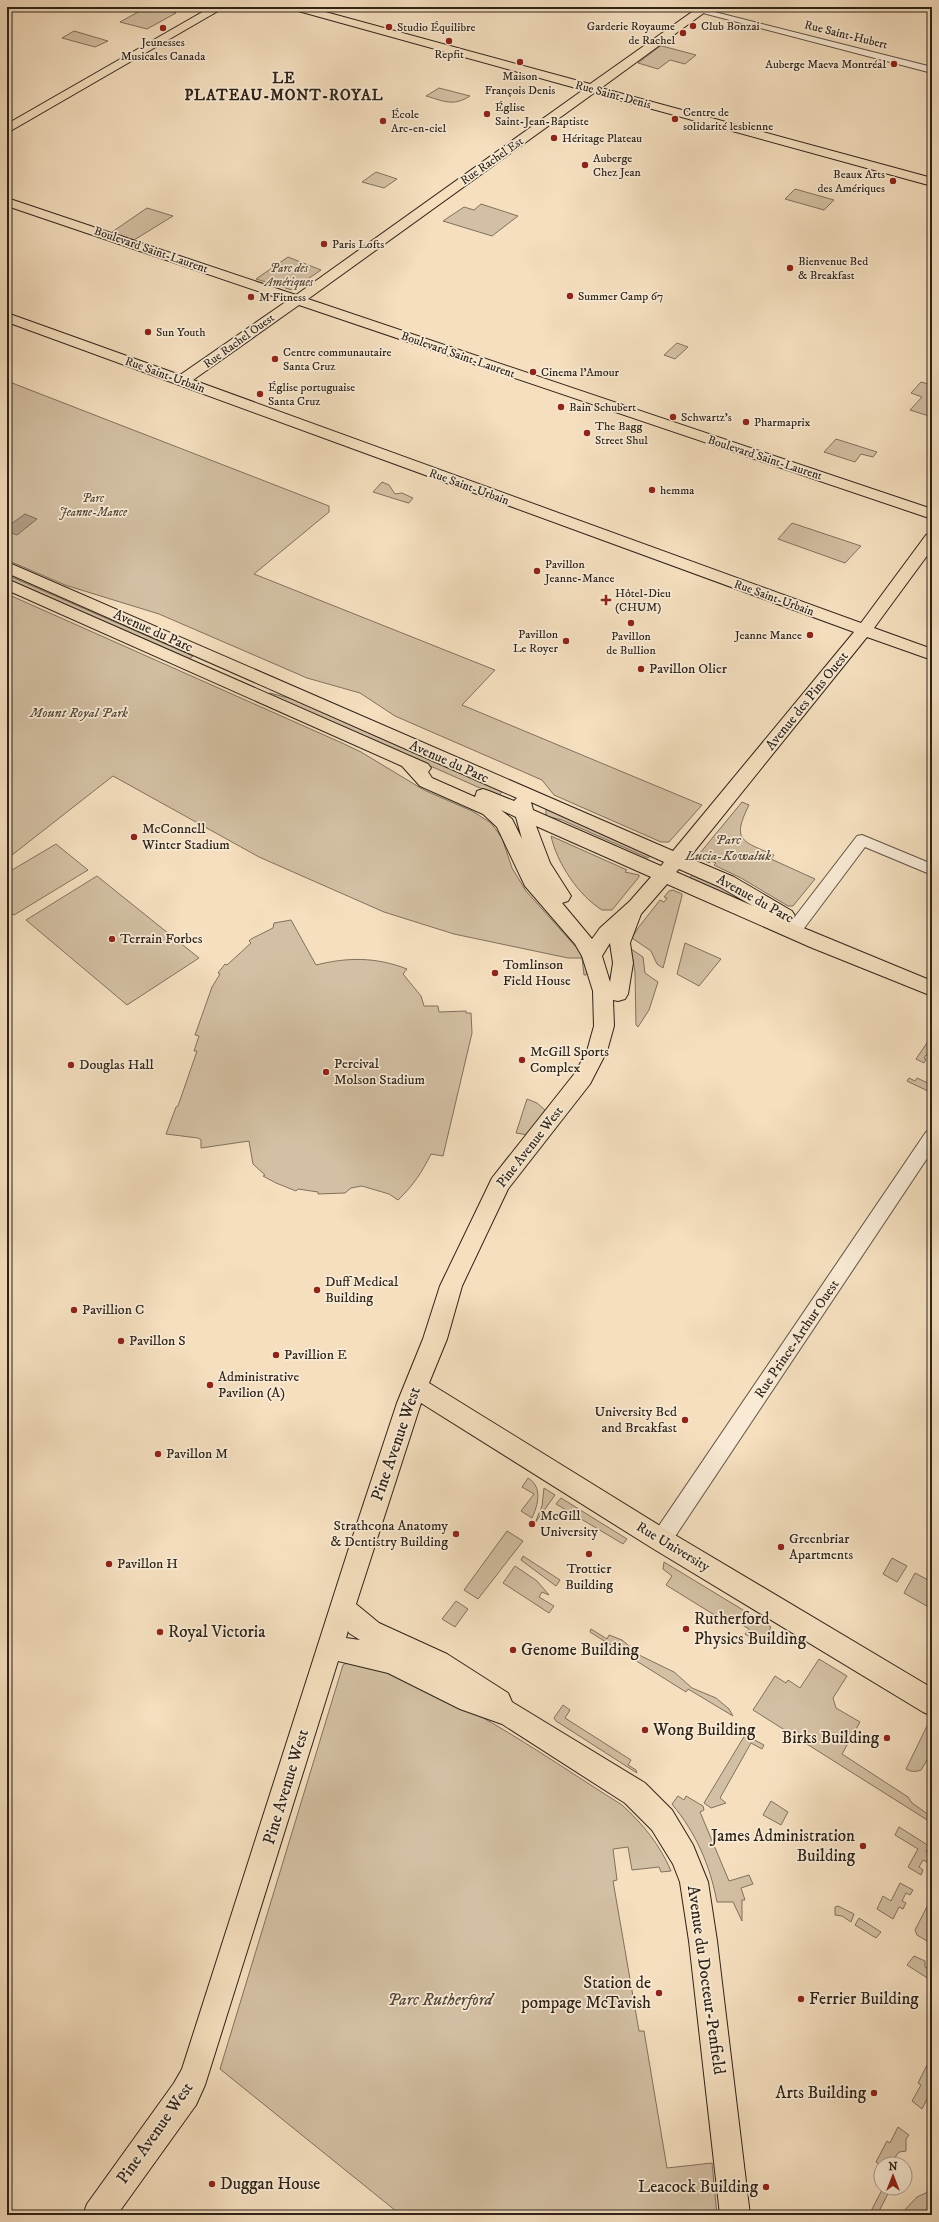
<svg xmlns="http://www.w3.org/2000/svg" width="939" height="2222" font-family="'IM FELL DW Pica',serif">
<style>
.green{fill:#d3bfa3;stroke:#80715e}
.water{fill:#b19f87;stroke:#7d6d5b}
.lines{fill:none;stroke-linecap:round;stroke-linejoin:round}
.minor-casing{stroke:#605242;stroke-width:2}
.major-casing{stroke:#2e2319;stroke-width:2}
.minor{fill:#f8ead5;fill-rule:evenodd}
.major{fill:#f5dfbf;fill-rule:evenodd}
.poi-dot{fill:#8f2418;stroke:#f8ead5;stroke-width:1.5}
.labels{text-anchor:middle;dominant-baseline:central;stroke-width:3.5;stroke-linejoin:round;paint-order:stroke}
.far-poi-label{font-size:12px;fill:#2e2319;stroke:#f8ead5;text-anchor:start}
.far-street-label{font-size:12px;fill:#2e2319;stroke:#f8ead5}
.far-park-label{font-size:12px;font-style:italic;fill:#574a3c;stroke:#f8ead5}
.street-label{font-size:14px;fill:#2e2319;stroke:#f8ead5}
.poi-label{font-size:14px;fill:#2e2319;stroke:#f8ead5;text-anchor:start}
.park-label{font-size:14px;font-style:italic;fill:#574a3c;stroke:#f8ead5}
.far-district-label{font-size:15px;font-weight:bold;letter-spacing:1px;fill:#2e2319;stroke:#f8ead5}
.near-street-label{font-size:17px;fill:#2e2319;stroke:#f8ead5}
.near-poi-label{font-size:17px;fill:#2e2319;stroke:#f8ead5;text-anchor:start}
.near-park-label{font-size:17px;font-style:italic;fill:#574a3c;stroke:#f8ead5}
</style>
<rect width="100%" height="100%" fill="#f5dfbf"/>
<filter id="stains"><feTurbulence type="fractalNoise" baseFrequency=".005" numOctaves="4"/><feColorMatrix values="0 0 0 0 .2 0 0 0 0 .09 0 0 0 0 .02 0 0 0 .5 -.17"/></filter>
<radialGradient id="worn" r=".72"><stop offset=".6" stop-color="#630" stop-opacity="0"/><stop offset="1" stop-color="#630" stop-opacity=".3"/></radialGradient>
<path class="green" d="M147 7H154L176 13 147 29 120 22Z
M74 31 108 41 95 47 62 38Z
M660 46H662L696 55 685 64 670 60 658 69 638 63Z
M439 88 470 96C453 107 444 101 426 96Z
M376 172 397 179 384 188 362 182Z
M795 189 834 200 824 210 785 199Z
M481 204 518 216 492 236 443 221 464 207 474 210Z
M147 208 173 216 134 240 112 232Z
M288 257 321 270 292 290 256 279Z
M677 343 688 347 675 359 664 355Z
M7 381 329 506V512L254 574 495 670 462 705 702 805 669 842H661L554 795 542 780 395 716 360 693 307 678 159 614 65 585 7 560Z
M921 382 932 385V414L929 416 910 410 922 397 911 393Z
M836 439 877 452 873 457 861 454 855 462 824 452Z
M382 482 389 485 395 494 402 493 413 498 409 503 405 502 373 492Z
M792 523 861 546 845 563 778 539Z
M7 575 193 656 189 659 7 579Z
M7 594 342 743 361 752 424 790 472 811 491 823 502 838 512 868 526 891 585 957 589 970 586 975H584L582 958H568L454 934 384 912 259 857 113 776 12 855 7 862Z
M270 693 292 699 502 792 498 796 268 694Z
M742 802 749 805C731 841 742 841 774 855L771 859 815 879 793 906H788L741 878 714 865 716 863 711 861 709 863 700 857V853Z
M546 808 652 854 648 858 562 820 546 816Z
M551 836 627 870 625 872 639 875V877L612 910H602C578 895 557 863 551 836Z
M56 844 88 870 14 915 7 910V873Z
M694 873 780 918 688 880Z
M97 876 199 958 127 1005 26 920Z
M673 890 682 894V896L663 968 657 964 651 951 632 938 638 928 660 900 664 902 667 898 664 897 669 891Z
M291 920 316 965C348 957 376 957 407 969L403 974 421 996 424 1006H438L439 1012 466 1011V1013H471L472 1033 443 1156 431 1154C422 1172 413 1186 398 1200L389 1194 362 1186 351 1188 345 1193 318 1194V1192L298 1189 296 1191 276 1183 263 1176 265 1175 253 1164 249 1141 201 1148V1140L198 1138 166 1134 176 1107 178 1106 197 1051H194L199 1036 195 1035 212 987 220 974 218 973 225 964 227 965 251 943 249 941 251 939 273 928 274 923Z
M685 943 721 959 699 986 677 974Z
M631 949 643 957 645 973 658 982 649 1010 638 1027 636 1025 635 972Z
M931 1037 932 1047 930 1050 932 1051 929 1056 926 1055 924 1058 926 1059 924 1063 916 1059Z
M909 1078 915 1081 917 1078 932 1085V1093L907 1081Z
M527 1099 537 1103 546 1111 528 1135 516 1133Z
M528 1478C543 1487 538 1505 532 1518L521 1511 534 1494 522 1487Z
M544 1488 555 1495 535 1523 542 1506Z
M561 1498 627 1539 623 1544 556 1504Z
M507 1531 523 1541 478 1599 464 1590Z
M523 1556 560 1580 556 1586 521 1560Z
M892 1558 907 1566 897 1582 883 1574Z
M664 1562 771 1627 762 1645 745 1634 749 1629 733 1619 729 1624 666 1585 672 1576 663 1569Z
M515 1566 537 1581 549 1595 542 1592 539 1597 554 1606 549 1613 503 1583Z
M915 1573 932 1582V1609L904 1593Z
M456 1601 468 1609 455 1627 442 1619Z
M591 1629 607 1639 609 1635 622 1640 641 1656 674 1672 692 1688 716 1698 729 1709 733 1716 688 1689 686 1692 590 1632Z
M819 1659 847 1676 833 1698 836 1708 860 1722 842 1754 908 1797 912 1803 932 1817V1823L753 1710 775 1676 786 1683 788 1680 800 1688Z
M350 1661C450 1687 536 1751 622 1805 643 1824 660 1845 671 1871L661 1872 659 1867 632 1870 628 1847 613 1849 617 1880 613 1881 639 2031H644L667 2168 712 2163 717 2215H401L220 2069 343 1665Z
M563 1705 570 1710 565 1718 631 1760 628 1765 636 1770 637 1773 556 1721 554 1718Z
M928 1724 932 1727V1752L921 1770C916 1772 911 1772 906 1769Z
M745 1735 764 1745 762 1749 751 1743 720 1798 726 1803 711 1808 704 1803Z
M678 1796 684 1800 686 1796 703 1806 704 1810 700 1812 729 1881 749 1875 753 1884 741 1888 745 1900H742V1921L733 1902H717C710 1865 696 1833 672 1804Z
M771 1801 788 1812 781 1825 763 1815Z
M899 1827 929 1846 926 1852 931 1855 927 1862 923 1860 919 1867 923 1870 921 1875 908 1867 918 1849 895 1835Z
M900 1883 913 1890 910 1895 906 1893 902 1901 906 1903 903 1909 899 1907 893 1919 877 1909 883 1896 891 1901Z
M932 1897V1944L917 1935 915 1930Z
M838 1906 854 1914 851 1922 842 1916 835 1915V1907Z
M859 1918 881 1932 876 1938 855 1925Z
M914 1956 925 1961V1967L932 1971V1981L907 1965Z
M927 2065 932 2068V2089L922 2109 912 2101 921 2085 918 2083Z
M898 2127 909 2135 906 2139V2151L899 2152 890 2164H881V2166L876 2162 887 2141 890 2143Z
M883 2188H891L877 2215H869Z
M932 2190V2215H900L917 2197Z"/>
<path class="water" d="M25 514 37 519 17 535 7 531V527Z"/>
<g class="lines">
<defs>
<path id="minor" d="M680 7H695L932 67V73Z
M862 835 932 864V875L865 847 799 935 793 937 787 935 785 931 787 927 857 836Z
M932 1130V1151L668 1547 661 1549 654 1547 651 1540 654 1533 926 1132Z"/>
<path id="major" d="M211 7H225L7 133V124Z
M289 7H307L590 84 699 7H712L601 88 932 178V186L594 93 308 299 932 509V519L299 305 193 380 861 623 926 535 932 533V549L874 628 932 649V660L867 637 689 858 734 877 792 911 795 916 789 922 932 981V996L810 947 667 884 641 914 630 943 633 963 628 994 625 999 618 1001 613 1000 614 1026 607 1051 590 1084 508 1189 462 1286 447 1339 429 1383 670 1532 932 1688V1716L923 1712 652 1548 421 1403 356 1604 379 1623 447 1654 508 1693 512 1702 645 1783 672 1810 693 1845 708 1882 717 1941 750 2215H720L689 1941 680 1882 673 1864 652 1830 625 1803 502 1724 460 1709 388 1673 338 1661 205 2085 196 2105 117 2215H83L87 2204 174 2083 182 2069 348 1551 397 1403 423 1339 440 1286 492 1178 575 1073 587 1051 594 1026 593 991 582 956 575 944 525 886 497 827 483 814 420 786 402 766 7 590V579L428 764 431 768 428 772 432 778 475 797 477 791 483 789 489 791 514 801 517 798 7 573V562L673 851 854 632 7 322V313L180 375 287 301 7 206V198L296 295 583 90 291 9ZM531 802 664 862 661 866 533 810ZM501 810 516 817 522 839 512 819ZM536 826 651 877 630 901 600 928 592 939 562 903 568 901 571 896 550 863ZM679 869 720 887 753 906 676 872ZM610 943 613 963 610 982 602 956ZM348 1631 349 1633 360 1640 346 1638Z"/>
</defs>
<use href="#minor" class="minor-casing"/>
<use href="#major" class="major-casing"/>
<use href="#minor" class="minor"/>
<use href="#major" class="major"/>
</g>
<g class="poi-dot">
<circle cx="693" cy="26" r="4"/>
<circle cx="389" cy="27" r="4"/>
<circle cx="163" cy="28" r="4"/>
<circle cx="683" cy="33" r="4"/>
<circle cx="449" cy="41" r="4"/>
<circle cx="520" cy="62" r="4"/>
<circle cx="894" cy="64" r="4"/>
<circle cx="487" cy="114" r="4"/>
<circle cx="675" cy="119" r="4"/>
<circle cx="383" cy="121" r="4"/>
<circle cx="554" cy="138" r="4"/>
<circle cx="585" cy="165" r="4"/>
<circle cx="893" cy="181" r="4"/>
<circle cx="324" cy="244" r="4"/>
<circle cx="790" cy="268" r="4"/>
<circle cx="570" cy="296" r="4"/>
<circle cx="251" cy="297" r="4"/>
<circle cx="148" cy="332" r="4"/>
<circle cx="275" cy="359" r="4"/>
<circle cx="533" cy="372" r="4"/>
<circle cx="260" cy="394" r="4"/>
<circle cx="561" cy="407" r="4"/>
<circle cx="673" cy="417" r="4"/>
<circle cx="746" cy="422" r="4"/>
<circle cx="587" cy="433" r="4"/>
<circle cx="652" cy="490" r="4"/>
<circle cx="537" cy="571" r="4"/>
<path d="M604 594h4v4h4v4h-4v4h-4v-4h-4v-4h4z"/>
<circle cx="631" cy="623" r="4"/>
<circle cx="810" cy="635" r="4"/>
<circle cx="566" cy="641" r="4"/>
<circle cx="641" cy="669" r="4"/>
<circle cx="134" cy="837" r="4"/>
<circle cx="112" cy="939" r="4"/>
<circle cx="495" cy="973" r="4"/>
<circle cx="522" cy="1060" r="4"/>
<circle cx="71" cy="1065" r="4"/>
<circle cx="326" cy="1072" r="4"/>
<circle cx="317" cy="1290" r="4"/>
<circle cx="74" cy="1310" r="4"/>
<circle cx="121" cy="1341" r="4"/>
<circle cx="276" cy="1355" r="4"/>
<circle cx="210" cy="1385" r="4"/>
<circle cx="685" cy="1420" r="4"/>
<circle cx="158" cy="1454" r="4"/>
<circle cx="532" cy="1524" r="4"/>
<circle cx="456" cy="1534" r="4"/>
<circle cx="781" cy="1547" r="4"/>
<circle cx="589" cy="1554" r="4"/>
<circle cx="109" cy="1564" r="4"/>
<circle cx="686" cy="1629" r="4"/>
<circle cx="160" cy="1632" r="4"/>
<circle cx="513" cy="1650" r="4"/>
<circle cx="645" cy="1730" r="4"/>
<circle cx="887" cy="1738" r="4"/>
<circle cx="863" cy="1846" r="4"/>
<circle cx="659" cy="1993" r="4"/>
<circle cx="801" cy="1999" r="4"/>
<circle cx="874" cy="2093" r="4"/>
<circle cx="212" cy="2184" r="4"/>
<circle cx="766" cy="2187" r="4"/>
</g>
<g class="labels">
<g class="far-poi-label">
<text x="675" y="26" text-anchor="end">Garderie Royaume<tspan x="675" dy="14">de Rachel</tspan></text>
<text x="701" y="26">Club Bonzai</text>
<text x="397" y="27">Studio Équilibre</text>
<text x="163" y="42" text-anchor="middle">Jeunesses<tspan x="163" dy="14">Musicales Canada</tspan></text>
<text x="449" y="54" text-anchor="middle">Repfit</text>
<text x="886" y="64" text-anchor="end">Auberge Maeva Montréal</text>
<text x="520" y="76" text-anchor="middle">Maison<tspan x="520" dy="14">François Denis</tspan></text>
<text x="495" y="107">Église<tspan x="495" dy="14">Saint-Jean-Baptiste</tspan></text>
<text x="683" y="112">Centre de<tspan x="683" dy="14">solidarité lesbienne</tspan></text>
<text x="391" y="114">École<tspan x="391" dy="14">Arc-en-ciel</tspan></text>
<text x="562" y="138">Héritage Plateau</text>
<text x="593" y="158">Auberge<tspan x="593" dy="14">Chez Jean</tspan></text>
<text x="885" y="174" text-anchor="end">Beaux Arts<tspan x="885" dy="14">des Amériques</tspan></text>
<text x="332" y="244">Paris Lofts</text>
<text x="798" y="261">Bienvenue Bed<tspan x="798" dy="14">&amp; Breakfast</tspan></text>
<text x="578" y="296">Summer Camp 67</text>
<text x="259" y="297">M Fitness</text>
<text x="156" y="332">Sun Youth</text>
<text x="283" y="352">Centre communautaire<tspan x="283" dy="14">Santa Cruz</tspan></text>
<text x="541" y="372">Cinema l'Amour</text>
<text x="268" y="387">Église portuguaise<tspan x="268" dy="14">Santa Cruz</tspan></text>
<text x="569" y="407">Bain Schubert</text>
<text x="681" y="417">Schwartz's</text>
<text x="754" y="422">Pharmaprix</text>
<text x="595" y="426">The Bagg<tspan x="595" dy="14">Street Shul</tspan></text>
<text x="660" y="490">hemma</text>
<text x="545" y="564">Pavillon<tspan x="545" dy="14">Jeanne-Mance</tspan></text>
<text x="615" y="593">Hôtel-Dieu<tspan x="615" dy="14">(CHUM)</tspan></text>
<text x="558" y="634" text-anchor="end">Pavillon<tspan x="558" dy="14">Le Royer</tspan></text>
<text x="802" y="635" text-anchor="end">Jeanne Mance</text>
<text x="631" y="636" text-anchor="middle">Pavillon<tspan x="631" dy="14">de Bullion</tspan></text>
</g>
<g class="far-street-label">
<text transform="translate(846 35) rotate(14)">Rue Saint-Hubert</text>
<text transform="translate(613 95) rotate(15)">Rue Saint-Denis</text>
<text transform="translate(492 161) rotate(-35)">Rue Rachel Est</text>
<text transform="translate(151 250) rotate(19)">Boulevard Saint-Laurent</text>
<text transform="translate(239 341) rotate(-36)">Rue Rachel Ouest</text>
<text transform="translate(458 355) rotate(19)">Boulevard Saint-Laurent</text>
<text transform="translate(165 375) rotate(20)">Rue Saint-Urbain</text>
<text transform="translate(765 458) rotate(18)">Boulevard Saint-Laurent</text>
<text transform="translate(469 487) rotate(20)">Rue Saint-Urbain</text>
<text transform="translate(774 598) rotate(20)">Rue Saint-Urbain</text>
</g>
<g class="far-park-label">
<text x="289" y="268">Parc des<tspan x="289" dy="14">Amériques</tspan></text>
<text x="93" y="498">Parc<tspan x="93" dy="14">Jeanne-Mance</tspan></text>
</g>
<g class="street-label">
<text transform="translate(153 631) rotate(24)">Avenue du Parc</text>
<text transform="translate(807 701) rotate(-51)">Avenue des Pins Ouest</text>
<text transform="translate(449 762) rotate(24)">Avenue du Parc</text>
<text transform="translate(755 899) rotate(29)">Avenue du Parc</text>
<text transform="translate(530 1147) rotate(-52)">Pine Avenue West</text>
<text transform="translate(797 1339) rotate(-56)">Rue Prince-Arthur Ouest</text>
<text transform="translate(673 1547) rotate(31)">Rue University</text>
</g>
<g class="poi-label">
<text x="649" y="669">Pavillon Olier</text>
<text x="142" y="829">McConnell<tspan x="142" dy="16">Winter Stadium</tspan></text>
<text x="120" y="939">Terrain Forbes</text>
<text x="503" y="965">Tomlinson<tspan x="503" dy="16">Field House</tspan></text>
<text x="530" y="1052">McGill Sports<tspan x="530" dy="16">Complex</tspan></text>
<text x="334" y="1064">Percival<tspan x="334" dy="16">Molson Stadium</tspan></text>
<text x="79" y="1065">Douglas Hall</text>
<text x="325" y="1282">Duff Medical<tspan x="325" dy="16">Building</tspan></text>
<text x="82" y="1310">Pavillion C</text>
<text x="129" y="1341">Pavillon S</text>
<text x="284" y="1355">Pavillion E</text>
<text x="218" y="1377">Administrative<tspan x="218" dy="16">Pavilion (A)</tspan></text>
<text x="677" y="1412" text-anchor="end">University Bed<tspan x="677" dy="16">and Breakfast</tspan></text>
<text x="166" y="1454">Pavillon M</text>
<text x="540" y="1516">McGill<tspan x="540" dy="16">University</tspan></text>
<text x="448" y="1526" text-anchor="end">Strathcona Anatomy<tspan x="448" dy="16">&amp; Dentistry Building</tspan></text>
<text x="789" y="1539">Greenbriar<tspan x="789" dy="16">Apartments</tspan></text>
<text x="117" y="1564">Pavillon H</text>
<text x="589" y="1569" text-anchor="middle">Trottier<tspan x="589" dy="16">Building</tspan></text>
</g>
<g class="park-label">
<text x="79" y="713">Mount Royal Park</text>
<text x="728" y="840">Parc<tspan x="728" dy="16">Lucia-Kowaluk</tspan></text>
</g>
<g class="far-district-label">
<text x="284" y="78">LE<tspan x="284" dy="17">PLATEAU-MONT-ROYAL</tspan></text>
</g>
<g class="near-street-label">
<text transform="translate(396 1444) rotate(-71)">Pine Avenue West</text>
<text transform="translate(286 1787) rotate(-73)">Pine Avenue West</text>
<text transform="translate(706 1980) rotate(82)">Avenue du Docteur-Penfield</text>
<text transform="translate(155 2133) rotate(-55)">Pine Avenue West</text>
</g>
<g class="near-poi-label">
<text x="694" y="1619">Rutherford<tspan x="694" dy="20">Physics Building</tspan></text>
<text x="168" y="1632">Royal Victoria</text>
<text x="521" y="1650">Genome Building</text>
<text x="653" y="1730">Wong Building</text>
<text x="879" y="1738" text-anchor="end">Birks Building</text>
<text x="855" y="1836" text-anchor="end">James Administration<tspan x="855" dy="20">Building</tspan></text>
<text x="651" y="1983" text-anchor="end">Station de<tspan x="651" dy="20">pompage McTavish</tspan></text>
<text x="809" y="1999">Ferrier Building</text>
<text x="866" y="2093" text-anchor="end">Arts Building</text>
<text x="220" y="2184">Duggan House</text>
<text x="758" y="2187" text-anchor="end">Leacock Building</text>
</g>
<g class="near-park-label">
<text x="440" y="2000">Parc Rutherford</text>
</g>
</g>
<rect width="939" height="2222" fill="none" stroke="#f5dfbf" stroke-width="24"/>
<rect x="8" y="8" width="923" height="2206" fill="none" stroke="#2e2319" stroke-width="2"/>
<rect x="12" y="12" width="915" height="2198" fill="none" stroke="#2e2319"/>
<g transform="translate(893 2176)"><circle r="19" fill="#f8ead5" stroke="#a79a8a"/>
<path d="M0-3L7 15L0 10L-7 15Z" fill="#8f2418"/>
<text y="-6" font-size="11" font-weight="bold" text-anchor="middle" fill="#2e2319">N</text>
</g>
<rect width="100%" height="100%" filter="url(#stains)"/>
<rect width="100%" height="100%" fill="url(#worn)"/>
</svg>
